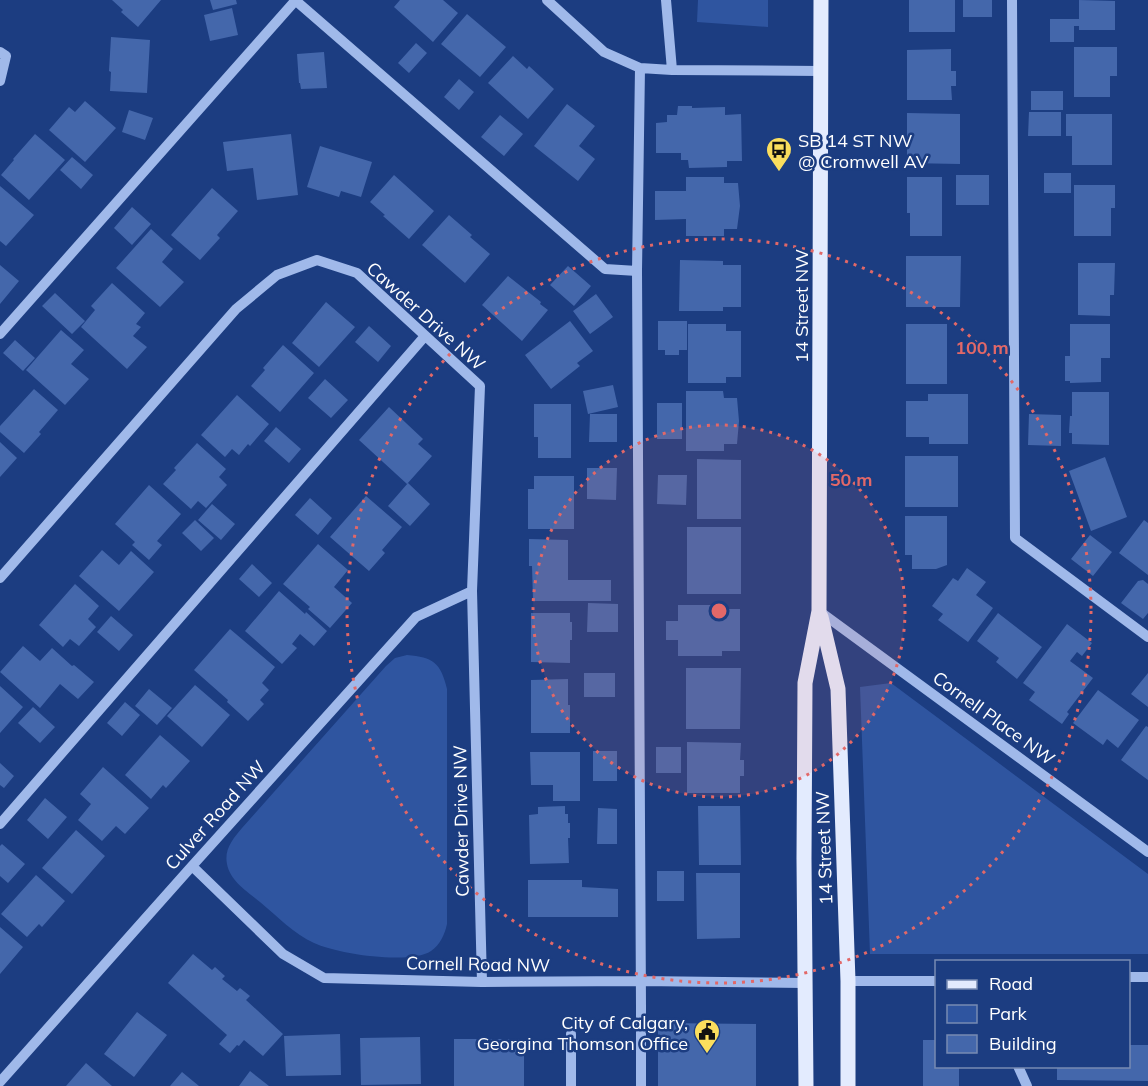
<svg xmlns="http://www.w3.org/2000/svg" width="1148" height="1086" font-family="Mulish,sans-serif">
<style>
.green{fill:#2f55a0}
.building{fill:#4467ab}
.lines{fill:none;stroke-linecap:round;stroke-linejoin:round}
.minor{stroke:#a0b9ea;stroke-width:10}
.major{stroke:#e3ebfe;stroke-width:15}
.ring{fill:none;stroke:#e26868;stroke-width:3;stroke-dasharray:3 6}
.labels{text-anchor:middle;dominant-baseline:central;stroke-width:5;stroke-linejoin:round;paint-order:stroke}
.poi-label{font-size:18px;fill:#fff;stroke:#1c3d81;text-anchor:start}
.street-label{font-size:18px;fill:#fff;stroke:#1c3d81}
.centre{fill:#e26868;stroke:#1c3d81;stroke-width:3}
.ring-label{font-size:18px;text-anchor:middle;font-weight:bold;fill:#e26868;stroke:#1c3d81;stroke-width:5;stroke-linejoin:round;paint-order:stroke}
</style>
<rect width="100%" height="100%" fill="#1c3d81"/>
<path class="green" d="M698 0H768V27L697 22Z
M407 655C433 657 441 663 447 689V924C445 934 440 945 431 951 410 965 337 954 314 943 294 934 277 916 260 902 248 892 230 881 227 864 224 849 233 839 242 828L386 666 395 658Z
M891 683 1148 874V954H870L860 687Z"/>
<path class="building" d="M112 0H161L138 27 121 12 123 10Z
M210 0H236L237 4 213 10Z
M400 0H443L458 13 433 42 394 7Z
M909 0H955V32H909Z
M963 0H992V17H963Z
M1079 0 1115 1V30H1079V26H1074V42H1050V19H1079Z
M232 8 238 35 210 41 204 15Z
M467 14 506 47 480 77 441 44Z
M111 37 150 40 147 93 110 91 111 72 109 71Z
M416 43 427 53 409 73 398 63Z
M1074 47H1117V76H1110V97H1074Z
M951 49V71H956V86H951L952 100H907V50Z
M324 52 327 88 301 89 300 83H299L297 54Z
M513 56 527 69 529 66 554 89 528 119 488 83Z
M459 79 474 92 459 110 444 97Z
M1031 91H1063V110H1031Z
M85 101 116 128 85 162 49 130 69 107 75 112Z
M567 104 595 126 579 146 595 159 578 181 534 146Z
M678 106H692V108L725 107V115L741 114 742 161H727V167L689 168 688 160H681V153H656V123L667 122V115H677Z
M129 110 153 118 145 140 122 132Z
M1029 112H1061V136H1028Z
M907 113 960 114V164L907 163Z
M1066 114H1112V165H1072V136H1066Z
M500 115 523 134 504 156 481 137Z
M35 134 65 160 29 200 1 175 14 160 13 159Z
M291 134 298 195 257 200 253 168 227 171 223 142Z
M320 146 372 162 361 197 341 191 339 197 307 187Z
M72 157 93 175 81 189 60 170Z
M1044 173H1071V193H1044Z
M394 175 434 211 409 239 383 216 385 215 370 202Z
M956 175H989V205H956Z
M686 177H724V183H738L740 206 737 229H724V236H686V219L655 220V191H686Z
M907 177H942V236H910V213H907Z
M1074 185H1115V208H1111V236H1074Z
M0 186 34 215 6 246 0 241Z
M212 188 238 211 217 235 220 238 200 260 171 235Z
M132 207 151 224 132 245 114 228Z
M449 215 472 235 470 237 490 254 465 283 422 245Z
M151 229 173 249 162 262 184 282 160 307 116 268Z
M906 256H961L960 307H906Z
M680 260 723 261V265H741V307H723V311H679Z
M1078 263H1115L1114 295H1110V316L1078 315Z
M0 265 19 281 0 304Z
M568 266 591 286 574 306 550 285Z
M508 276 541 302 540 304 548 310 522 341 482 305Z
M112 283 145 313 136 324 141 327 133 336 147 347 127 369 81 327 95 310 91 306Z
M55 293 85 321 72 334 42 306Z
M596 294 613 317 590 334 573 311Z
M326 302 355 327 319 367 292 343Z
M570 321 593 351 577 363 580 366 551 389 525 355Z
M658 321H687V350H679V355H665V350H658Z
M688 324H726V331H741V377H726V383H688Z
M906 324H947V384H906Z
M1070 324H1110V358H1101V382L1070 383V381H1065V356H1070Z
M369 326 391 346 378 362 355 342Z
M61 330 84 350 71 364 89 379 65 405 26 370Z
M15 340 35 358 23 371 3 353Z
M283 345 314 373 280 412 251 386 265 370 263 368Z
M325 379 348 400 331 418 308 398Z
M613 385 618 407 588 414 583 391Z
M34 389 58 410 39 432 41 434 24 453 0 432V426Z
M686 391H723L724 398H737L739 421 737 444H724V451H686Z
M1072 392H1109V445L1072 444V433H1069L1070 416H1072Z
M928 394H968V444H929V437H906V401H928Z
M237 395 269 424 250 446 248 444 239 455 232 449 225 457 201 435Z
M657 403H682V439H657Z
M534 404H571V458H538V437H534Z
M389 407 423 439 418 444 432 456 407 484 359 440Z
M590 414H617V442H589Z
M1029 414 1061 415V446L1028 445Z
M276 427 301 449 289 463 264 441Z
M0 442 17 458 0 477Z
M197 443 226 469 219 477 227 485 206 508 198 501 191 509 163 484 176 470 174 468Z
M905 456H958V507H905Z
M1105 457 1127 517 1091 531 1069 471Z
M697 459 741 460V519H697Z
M587 468H617L616 500 587 499Z
M658 475H687L686 505 657 504Z
M534 476H574V529H528V489H534Z
M408 483 430 504 410 526 388 506Z
M149 485 181 514 157 541 162 545 149 560 132 545 135 542 115 524Z
M366 496 402 527 382 550 385 553 369 571 330 537Z
M310 498 332 518 318 535 295 515Z
M212 504 235 524 221 540 198 520Z
M905 516H947V565L936 569H912V555H905Z
M195 520 214 538 201 551 182 533Z
M1144 520 1148 523V575L1119 553Z
M687 527H741V594H687Z
M1090 535 1112 552 1093 576 1071 559Z
M529 539 568 540V580H611V601H533L532 566H529Z
M318 544 348 570 334 587 352 603 330 628 308 609 310 607 283 584Z
M102 550 119 565 131 551 154 572 119 611 79 576Z
M252 564 272 583 259 597 239 579Z
M967 568 986 582 976 595 993 608 968 642 938 620 943 614 932 606 953 578 958 581Z
M1143 580 1148 584V613L1143 619 1121 603 1138 581Z
M75 584 99 606 88 619 96 627 79 646 70 639 63 647 39 625Z
M279 591 305 614 306 612 327 631 314 646 300 634 292 644 297 648 282 664 245 631Z
M588 603 618 604V632H587Z
M678 605H722V609H740V651H722V656H678V640H666V621H678Z
M531 613H570V622H572V640H570V663L531 662Z
M998 613 1042 647 1017 679 996 662 999 658 977 641Z
M111 616 133 635 119 651 97 632Z
M1067 624 1092 643 1082 656 1077 652 1070 661 1093 678 1067 712 1069 714 1062 724 1029 700 1035 692 1023 683Z
M230 629 275 667 262 683 269 690 260 700 264 704 248 721 227 702 228 700 194 670Z
M23 646 40 661 52 648 72 666 74 665 94 682 78 699 60 684 40 708 0 672Z
M686 668H741L740 729H686Z
M584 673H615V697H584Z
M1148 673V707L1131 694Z
M568 679V705H570V733H531V680Z
M195 685 230 715 202 747 167 716Z
M0 686 23 707 0 733Z
M149 689 172 708 157 725 135 706Z
M1098 690 1139 720 1118 748 1107 739 1103 745 1073 723Z
M125 702 140 715 122 736 107 723Z
M33 707 55 727 40 743 18 723Z
M1146 726 1148 727V780L1121 760Z
M160 735 190 761 166 788 163 785 151 799 125 775Z
M687 742 741 743 740 760H744V776H740V793H687Z
M656 747H681V773H656Z
M593 751H617V781H593Z
M530 752H580V801H553V785H531Z
M0 763 14 776 4 788 0 785Z
M103 767 149 808 125 834 116 826 102 841 78 820 91 804 80 794Z
M45 798 67 817 48 839 27 820Z
M565 806V814H568V823H570V838H568L569 863 530 864 529 815 538 814V807Z
M698 806H740L741 865H699Z
M598 808 617 809V844H597Z
M76 830 105 856 72 894 42 868Z
M2 844 25 864 8 883 0 876V846Z
M657 871H684V901H657Z
M696 873H740V938L697 939Z
M36 875 65 901 42 927 39 924 27 937 1 914Z
M528 880H582V887L618 889V917H528Z
M0 927 23 947 0 974Z
M193 954 212 970 215 967 225 976 222 979 237 991 240 988 250 996 246 1000 283 1034 263 1056 244 1040 239 1046 237 1045 230 1053 219 1044 227 1035 168 983Z
M137 1012 167 1035 134 1077 104 1054Z
M658 1023 756 1024V1086H658Z
M340 1034 341 1075 286 1076 284 1036Z
M420 1037 421 1084 361 1085 360 1038Z
M454 1039H524V1086H454Z
M923 1040H936V1066H959V1086H923Z
M1128 1045H1148V1081L1057 1080V1066H1128Z
M86 1063 112 1086H66Z
M250 1071 269 1086H239Z
M182 1072 199 1086H170Z"/>
<g class="lines">
<path class="minor" d="M295 0 605 269 637 271
M547 0 604 52 640 68 672 70 821 71
M666 0 672 70
M1012 0 1015 538 1148 637
M0 52 6 56 0 81
M640 68 637 271 641 1005V1086
M0 334 295 1
M0 578 236 309 277 275 317 260 357 273 480 386 472 591 482 982
M819 611 1148 852
M0 824 425 336
M192 866 283 954 324 978 482 982 641 981 805 983
M1128 977H1148
M848 981H936
M1018 1066 1027 1086
M0 1082 192 866 416 617 472 591
M571 1086V1034"/>
<path class="major" d="M821 617 838 689 848 981V1086
M806 1086 804 859 805 683 819 611 821 0"/>
</g>
<circle cx="719" cy="611" r="186" fill="#e26868" fill-opacity=".12"/>
<g class="ring">
<circle cx="719" cy="611" r="186"/>
<circle cx="719" cy="611" r="372"/>
</g>
<defs>
<symbol id="bus-pin" viewBox="-11 -11 22 30"><path d="M0 17L-7.5 6A9.5 9.5 0 1 1 7.5 6Z" fill="#fbde5d" stroke="#1c3d81"/><path d="M-5-6H5V4H4V6H2V4H-2V6H-4V4H-5ZM-3.5-4V0h7V-4ZM-3.5 1.2v1.5H-2V1.2ZM2 1.2v1.5H3.5V1.2Z" fill="#111"/></symbol>
<symbol id="civic-pin" viewBox="-11 -11 22 30"><path d="M0 17L-7.5 6A9.5 9.5 0 1 1 7.5 6Z" fill="#fbde5d" stroke="#1c3d81"/><path d="M-.6-6.5H3V-4.5H.6V-3L4-1V1h2V6H-6V1h2V-1L-.6-3ZM-1.2 2.5V6h2.4V2.5Z" fill="#111"/></symbol>
</defs>
<g fill-rule="evenodd">
<use href="#bus-pin" x="764" y="135" width="30" height="40"/>
<use href="#civic-pin" x="692" y="1017" width="30" height="40"/>
</g>
<g class="labels">
<g class="poi-label">
<text x="798" y="140">SB 14 ST NW<tspan x="798" dy="21">@ Cromwell AV</tspan></text>
<text x="688" y="1022" text-anchor="end">City of Calgary,<tspan x="688" dy="21">Georgina Thomson Office</tspan></text>
</g>
<g class="street-label">
<text transform="translate(801 306) rotate(-90)">14 Street NW</text>
<text transform="translate(426 316) rotate(42)">Cawder Drive NW</text>
<text transform="translate(994 718) rotate(36)">Cornell Place NW</text>
<text transform="translate(215 815) rotate(-48)">Culver Road NW</text>
<text transform="translate(461 821) rotate(-91)">Cawder Drive NW</text>
<text transform="translate(824 848) rotate(-92)">14 Street NW</text>
<text transform="translate(478 964) rotate(1)">Cornell Road NW</text>
</g>
</g>
<circle cx="719" cy="611" r="9" class="centre"/>
<g class="ring-label">
<text x="982" y="354">100 m</text>
<text x="851" y="486">50 m</text>
</g>
<rect x="935" y="960" width="195" height="108" fill="#1c3d81" stroke="#778bb3" stroke-width="1.5"/>
<rect x="947" y="980" width="30" height="9" fill="#e3ebfe" stroke="#778bb3" stroke-width="1.5"/>
<text x="989" y="990" font-size="18" fill="#ffffff">Road</text>
<rect x="947" y="1005" width="30" height="18" fill="#2f55a0" stroke="#778bb3" stroke-width="1.5"/>
<text x="989" y="1020" font-size="18" fill="#ffffff">Park</text>
<rect x="947" y="1035" width="30" height="18" fill="#4467ab" stroke="#778bb3" stroke-width="1.5"/>
<text x="989" y="1050" font-size="18" fill="#ffffff">Building</text>
</svg>
